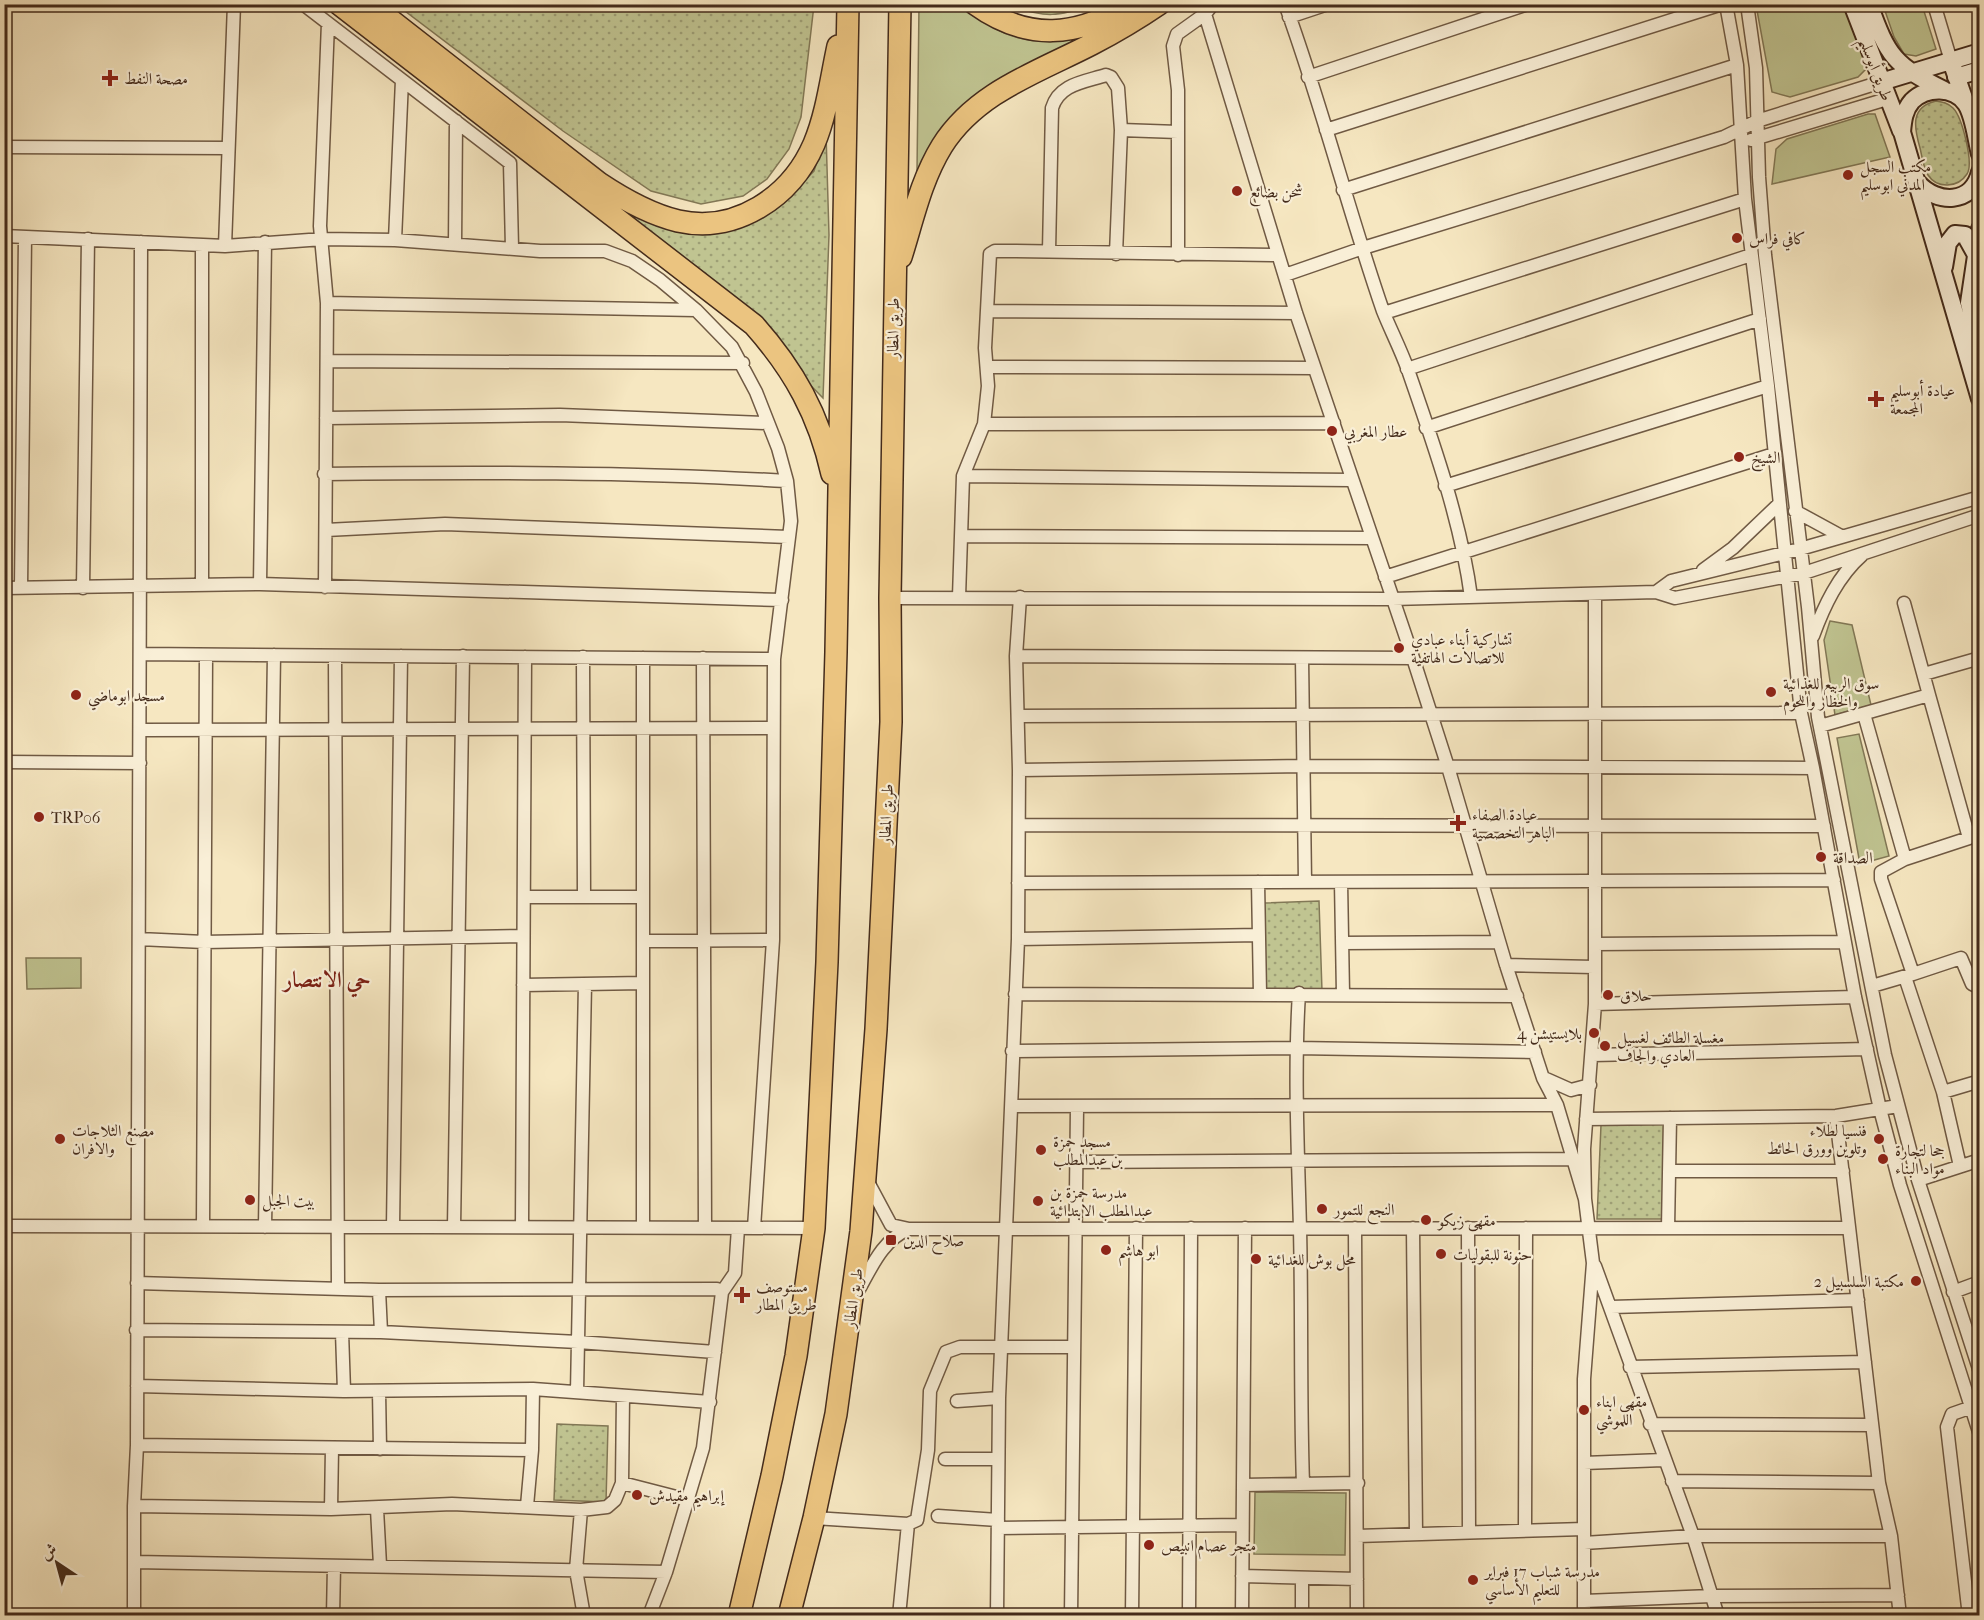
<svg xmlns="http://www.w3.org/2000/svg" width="1984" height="1620" font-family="'IM FELL French Canon',Amiri,serif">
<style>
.grass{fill:url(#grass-dots);stroke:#827856;stroke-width:1.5}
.garden{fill:#c0c491;stroke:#827856;stroke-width:1.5}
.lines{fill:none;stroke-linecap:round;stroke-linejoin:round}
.street-casing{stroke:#705a44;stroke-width:15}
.secondary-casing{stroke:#442b1b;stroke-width:20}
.highway-casing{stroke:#442b1b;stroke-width:24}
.street{stroke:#f9efd7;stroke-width:12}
.secondary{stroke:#f9efd7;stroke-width:16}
.highway{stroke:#ebc480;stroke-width:21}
.poi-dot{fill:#8f2418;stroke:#f9efd7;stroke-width:2}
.labels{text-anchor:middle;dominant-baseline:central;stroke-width:4.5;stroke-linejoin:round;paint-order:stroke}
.street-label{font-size:16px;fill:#442b1b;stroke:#f9efd7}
.poi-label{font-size:16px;fill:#442b1b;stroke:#f9efd7;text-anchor:start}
.district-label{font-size:22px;font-weight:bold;fill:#7a1f14;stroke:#f9efd7}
</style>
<defs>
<pattern id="grass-dots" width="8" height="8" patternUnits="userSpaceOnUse" patternTransform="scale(1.5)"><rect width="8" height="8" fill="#c0c491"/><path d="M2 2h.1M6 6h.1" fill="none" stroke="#9e9f76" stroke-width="1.8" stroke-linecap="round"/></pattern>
</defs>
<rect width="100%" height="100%" fill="#f6e7c1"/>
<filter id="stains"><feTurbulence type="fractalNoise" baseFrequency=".00333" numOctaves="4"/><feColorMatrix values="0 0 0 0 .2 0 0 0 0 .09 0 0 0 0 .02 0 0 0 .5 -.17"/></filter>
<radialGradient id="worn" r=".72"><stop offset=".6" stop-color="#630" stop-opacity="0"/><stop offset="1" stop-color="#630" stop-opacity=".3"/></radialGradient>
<path class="grass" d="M397 5H814L801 117 789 149 767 179 743 196 701 204 651 191 563 131Z
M1008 5H1096C1058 16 1046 19 1008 5Z
M1936 101C1943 102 1948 103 1953 108 1962 117 1974 163 1967 174 1958 188 1937 189 1928 175 1923 167 1922 156 1920 148 1914 127 1910 107 1936 101Z
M826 133 829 235 823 398 711 284 614 203 735 227 776 209 814 171Z
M1319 901 1322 991 1266 993 1264 903Z
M1664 1123 1663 1219H1597L1601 1125Z
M557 1424 608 1426 606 1502 554 1500Z"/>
<path class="garden" d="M919 5H963C1021 59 1066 44 1130 12L934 146 917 171Z
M1756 5H1844L1867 68 1858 77 1790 97 1772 92Z
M1883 5H1922L1936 49 1916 56 1904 54 1894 37Z
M1868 114H1875L1890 157 1772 184 1776 149 1787 139Z
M1830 621 1852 625 1871 705 1835 715 1824 640Z
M1859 734 1889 856 1860 864 1837 738Z
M26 958H81V988L27 989Z
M1255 1492 1346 1493 1345 1555 1254 1554Z"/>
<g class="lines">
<defs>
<path id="street" d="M303 4 510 163 512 248
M1285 4C1322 105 1348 210 1383 311 1391 331 1401 350 1408 370 1433 442 1461 521 1471 597
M1726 4 1737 65 1745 199 1768 386 1801 713 1813 768 1855 997 1880 1109 1900 1185 1980 1435
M1747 4 1756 68 1759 177 1765 255 1808 607 1818 717 1885 1055 1918 1180 1980 1372
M1934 4 1951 61
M1205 14 1296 313 1413 658 1448 767 1506 965 1543 1078 1557 1105 1585 1199
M1289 17 1328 4
M1308 77 1528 4
M1121 130 1178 132
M1326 130 1722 4
M1751 140 1887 99
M4 147 228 148
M1343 190 1737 65
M4 236 225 246 323 239 395 240 540 251H605L632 261 660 280 696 310 732 347 756 392 778 448 787 481 791 521 774 659 773 940 754 1228
M395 240 402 80
M455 244 456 121
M225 246 234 4
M1049 251 1052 108C1059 84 1084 82 1106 75L1111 77 1118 88 1121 130 1116 254
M1178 255V90L1173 46 1177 34 1205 14 1213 4
M1285 275 1363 248 1724 137 1757 121 1881 82
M327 303 696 310
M987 311 1296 313
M1384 313 1745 199
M327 361 743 363
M988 367 1314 368
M1407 369 1751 255
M326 418 560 415 767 423
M984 424 1334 423
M1426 428 1760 319
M324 474C479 472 633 472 787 481
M963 476 1351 480
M1445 486 1768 386
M1795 511 1841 536
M326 530 445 524 788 537
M961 536 1372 538
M1703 570 1733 548 1779 504
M1385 577 1774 454
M260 584 265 242
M202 585V245
M21 587 25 237
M325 587 327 303 320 226 328 23
M4 588 260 584 782 600
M83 588 88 239
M1656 592 1671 581 1800 549 1980 497
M959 597 963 476 984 424 988 386 985 348 990 254 995 251H1013L1278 255
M890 598 1392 599 1656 592 1675 598 1804 573 1980 515
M1813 636C1824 606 1838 576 1862 555
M140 654 774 659
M335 656 338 1288
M1016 656 1413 658
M583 657 584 896
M643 658V1227
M703 658 705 1228
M1302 658 1305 882
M1924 674 1980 658
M1864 714 1905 859 1969 838 1929 695
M1018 716 1801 713
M1820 726 1929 695 1904 603
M140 730 772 728
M4 762 140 763
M1019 770 1304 766 1813 768
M1019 825 1824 826
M1258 882 1260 994
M1341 882 1343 994
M1018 883 1834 880
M524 897H643
M139 939 204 942 523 936
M1018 939 1259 935
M643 941 773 940
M1342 943 1499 942
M1595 944 1845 942
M1506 965 1594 967
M1913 974 1961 958 1972 984 1980 988
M1905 977 1943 1092 1980 1081
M523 985 643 983
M1872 986 1913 974 1881 879V872L1905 859
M1299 993C1294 1072 1298 1151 1300 1229 1302 1314 1300 1399 1303 1484
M1015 994 1517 996
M1595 1004 1855 997
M1012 1051 1296 1048 1535 1052
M1592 1055 1867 1049
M1544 1078 1571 1090 1590 1085
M1943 1092 1960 1166
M1012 1106 1557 1105
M1836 1116 1879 1483 1891 1536 1900 1616
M1586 1119 1836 1116 1898 1106
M1077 1162 1574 1159
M1669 1171H1843
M1918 1180 1980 1160
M868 1182 891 1225 909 1229 1849 1228
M4 1226 814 1228
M203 1226 206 655
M265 1227 274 655
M393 1227 401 656
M454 1227 463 656
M522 1227 525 657
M1355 1228 1357 1616
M1413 1228 1416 1534
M1468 1228 1469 1532
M1668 1228 1670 1118
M1595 1266 1693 1536 1718 1616
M137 1283 379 1290 717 1289 722 1292
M379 1290 381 1332
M858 1291C871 1268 883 1239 909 1229
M1953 1292 1980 1282
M1611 1307 1858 1300
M136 1330 381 1332 578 1342 715 1352
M342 1332 344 1391
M1630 1367 1865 1362
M137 1386 344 1391 533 1389 710 1402
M379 1391 380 1449
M577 1392 585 984
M957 1401 999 1398
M1650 1424 1872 1425
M137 1445 532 1450
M945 1459H998
M1584 1463 1663 1460
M1672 1481 1879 1483
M622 1483 688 1500
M1243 1485 1358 1483
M134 1506 331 1509 452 1504 581 1510 607 1507 615 1500 622 1483 623 1396
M527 1506 532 1450 533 1389
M331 1509 332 1448
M377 1509 380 1565
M581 1510 576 1570 584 1616
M938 1516 998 1520
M814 1518 908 1524 899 1616
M908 1524 917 1520 928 1450 930 1391 946 1352 960 1347H1074
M998 1528 1242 1525
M1525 1530 1526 1228
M1357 1536 1584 1529
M1584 1543 1693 1536H1891
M135 1562 666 1572
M1242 1576 1357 1579
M1584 1601 1712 1596 1898 1595
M134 1616V1506L137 1445 141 242
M333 1616 334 1566
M649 1616 666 1572 703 1448 722 1292 735 1273 738 1228
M997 1616 999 1398 1018 939 1019 770 1016 656 1020 597
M1071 1616 1077 1108
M1132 1616 1136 1228
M1189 1616 1191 1228
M1242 1616 1245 1228
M1302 1616V1578
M1584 1616V1379L1593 1263 1585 1199 1584 1149 1595 1004V596
M1969 1616 1947 1427 1952 1414 1972 1407"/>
<path id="secondary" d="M1852 4 1901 131
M1869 4C1888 57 1894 65 1944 90
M1951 61 1966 104
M1956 77 1980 70
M1881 82 1980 52
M1980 154C1976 139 1974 116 1966 104 1954 86 1926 87 1912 101 1904 110 1903 121 1902 132L1980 399
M1918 183C1937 204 1972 205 1980 172
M1980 229 1969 303 1980 349
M1944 267 1948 243 1955 234 1965 235 1975 253"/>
<path id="highway" d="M339 4 754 325C794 370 819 415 832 474
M370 4 599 183C623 199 649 214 678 221 736 234 791 197 814 144 827 113 831 78 838 46
M975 4C1028 42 1077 37 1131 4
M901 257C913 219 921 180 942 146 976 92 1038 72 1092 44 1115 32 1137 19 1159 4
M739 1616 772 1476 796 1356 814 1228 827 962 836 652 848 4
M789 1616 814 1518 836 1414 861 1231 876 1029 891 722 890 598 900 4"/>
</defs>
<use href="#street" class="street-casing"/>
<use href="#secondary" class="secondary-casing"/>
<use href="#highway" class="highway-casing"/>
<use href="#street" class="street"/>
<use href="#secondary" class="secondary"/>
<use href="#highway" class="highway"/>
</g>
<g class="poi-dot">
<path d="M107 69h6v6h6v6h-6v6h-6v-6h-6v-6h6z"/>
<circle cx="1848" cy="175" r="6"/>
<circle cx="1237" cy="191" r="6"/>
<circle cx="1737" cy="238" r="6"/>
<path d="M1873 390h6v6h6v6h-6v6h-6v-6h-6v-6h6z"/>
<circle cx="1332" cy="431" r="6"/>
<circle cx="1739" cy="457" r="6"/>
<circle cx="1399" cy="648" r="6"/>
<circle cx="1771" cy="692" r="6"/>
<circle cx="76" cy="695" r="6"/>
<circle cx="39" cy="817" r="6"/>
<path d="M1455 814h6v6h6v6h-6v6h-6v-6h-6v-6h6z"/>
<circle cx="1821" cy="857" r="6"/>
<circle cx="1608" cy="995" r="6"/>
<circle cx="1594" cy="1033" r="6"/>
<circle cx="1605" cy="1046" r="6"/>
<circle cx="60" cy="1139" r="6"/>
<circle cx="1879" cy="1139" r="6"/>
<circle cx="1041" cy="1150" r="6"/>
<circle cx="1883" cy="1159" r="6"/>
<circle cx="250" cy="1200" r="6"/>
<circle cx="1038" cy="1201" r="6"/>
<circle cx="1322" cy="1209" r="6"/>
<circle cx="1426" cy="1220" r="6"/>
<rect x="885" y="1234" width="12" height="12" rx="3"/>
<circle cx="1106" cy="1250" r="6"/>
<circle cx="1441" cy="1254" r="6"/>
<circle cx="1256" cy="1259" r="6"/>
<circle cx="1916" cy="1281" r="6"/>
<path d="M739 1286h6v6h6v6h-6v6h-6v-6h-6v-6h6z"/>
<circle cx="1584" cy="1410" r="6"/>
<circle cx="637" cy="1495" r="6"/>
<circle cx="1149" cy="1545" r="6"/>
<circle cx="1473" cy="1580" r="6"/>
</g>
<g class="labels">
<g class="street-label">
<text transform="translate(1876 69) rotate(69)">طريق أبوسليم</text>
<text transform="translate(893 328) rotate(-89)">طريق المطار</text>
<text transform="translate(886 814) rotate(-87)">طريق المطار</text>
<text transform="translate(853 1298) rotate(-82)">طريق المطار</text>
</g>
<g class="poi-label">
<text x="124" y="78">مصحة النفط</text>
<text x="1860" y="166">مكتب السجل<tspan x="1860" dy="18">المدني ابوسليم</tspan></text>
<text x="1249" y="191">شحن بضائع</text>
<text x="1749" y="238">كافي فراس</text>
<text x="1890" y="390">عيادة أبوسليم<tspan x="1890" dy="18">المجمعة</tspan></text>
<text x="1344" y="431">عطار المغربي</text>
<text x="1751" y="457">الشيخ</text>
<text x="1411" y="639">تشاركية أبناء عبادي<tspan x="1411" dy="18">للاتصالات الهاتفية</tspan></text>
<text x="1783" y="683">سوق الربيع للغذائية<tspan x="1783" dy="18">والخظار واللحوم</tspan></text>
<text x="88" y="695">مسجد ابوماضي</text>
<text x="1472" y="814">عيادة الصفاء<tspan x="1472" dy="18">الباهر التخصصية</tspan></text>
<text x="51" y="817">TRP06</text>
<text x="1833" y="857">الصداقة</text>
<text x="1620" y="995">حلاق</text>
<text x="1582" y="1033" text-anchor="end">بلايستيشن 4</text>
<text x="1617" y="1037">مغسلة الطائف لغسيل<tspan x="1617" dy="18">العادي والجاف</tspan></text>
<text x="72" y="1130">مصنع الثلاجات<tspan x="72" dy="18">والافران</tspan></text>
<text x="1867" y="1130" text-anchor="end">فنسيا لطلاء<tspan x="1867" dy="18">وتلوين وورق الحائط</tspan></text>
<text x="1053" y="1141">مسجد حمزة<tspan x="1053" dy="18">بن عبدالمطلب</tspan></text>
<text x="1895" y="1150">جحا لتجارة<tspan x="1895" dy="18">مواد البناء</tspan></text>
<text x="1050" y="1192">مدرسة حمزة بن<tspan x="1050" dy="18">عبدالمطلب الابتدائية</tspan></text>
<text x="262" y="1200">بيت الجبل</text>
<text x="1334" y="1209">النجع للتمور</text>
<text x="1438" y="1220">مقهى زيكو</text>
<text x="903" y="1240">صلاح الدين</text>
<text x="1118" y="1250">ابو هاشم</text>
<text x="1453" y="1254">حنونة للبقوليات</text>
<text x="1268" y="1259">محل بوش للغدائية</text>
<text x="1904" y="1281" text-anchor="end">مكتبة السلسبيل 2</text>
<text x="756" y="1286">مستوصف<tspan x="756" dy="18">طريق المطار</tspan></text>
<text x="1596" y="1401">مقهى ابناء<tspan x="1596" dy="18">اللموشي</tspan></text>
<text x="649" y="1495">إبراهيم مقيدش</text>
<text x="1161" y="1545">متجر عصام انبيص</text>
<text x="1485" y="1571">مدرسة شباب 17 فبراير<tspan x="1485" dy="18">للتعليم الأساسي</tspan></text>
</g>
<g class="district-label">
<text x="327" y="980">حي الانتصار</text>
</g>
</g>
<rect width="1984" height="1620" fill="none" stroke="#f6e7c1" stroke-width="24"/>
<rect x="6" y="6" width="1972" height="1608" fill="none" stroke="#442b1b" stroke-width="3"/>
<rect x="12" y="12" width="1960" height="1596" fill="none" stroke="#442b1b" stroke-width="1.5"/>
<g transform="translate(57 1563) rotate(324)" stroke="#f9efd7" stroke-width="4.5" paint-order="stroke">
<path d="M0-4.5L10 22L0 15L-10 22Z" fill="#442b1b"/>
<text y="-9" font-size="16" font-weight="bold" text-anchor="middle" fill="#442b1b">ش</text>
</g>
<rect width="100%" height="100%" filter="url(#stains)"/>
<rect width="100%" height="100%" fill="url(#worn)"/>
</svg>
